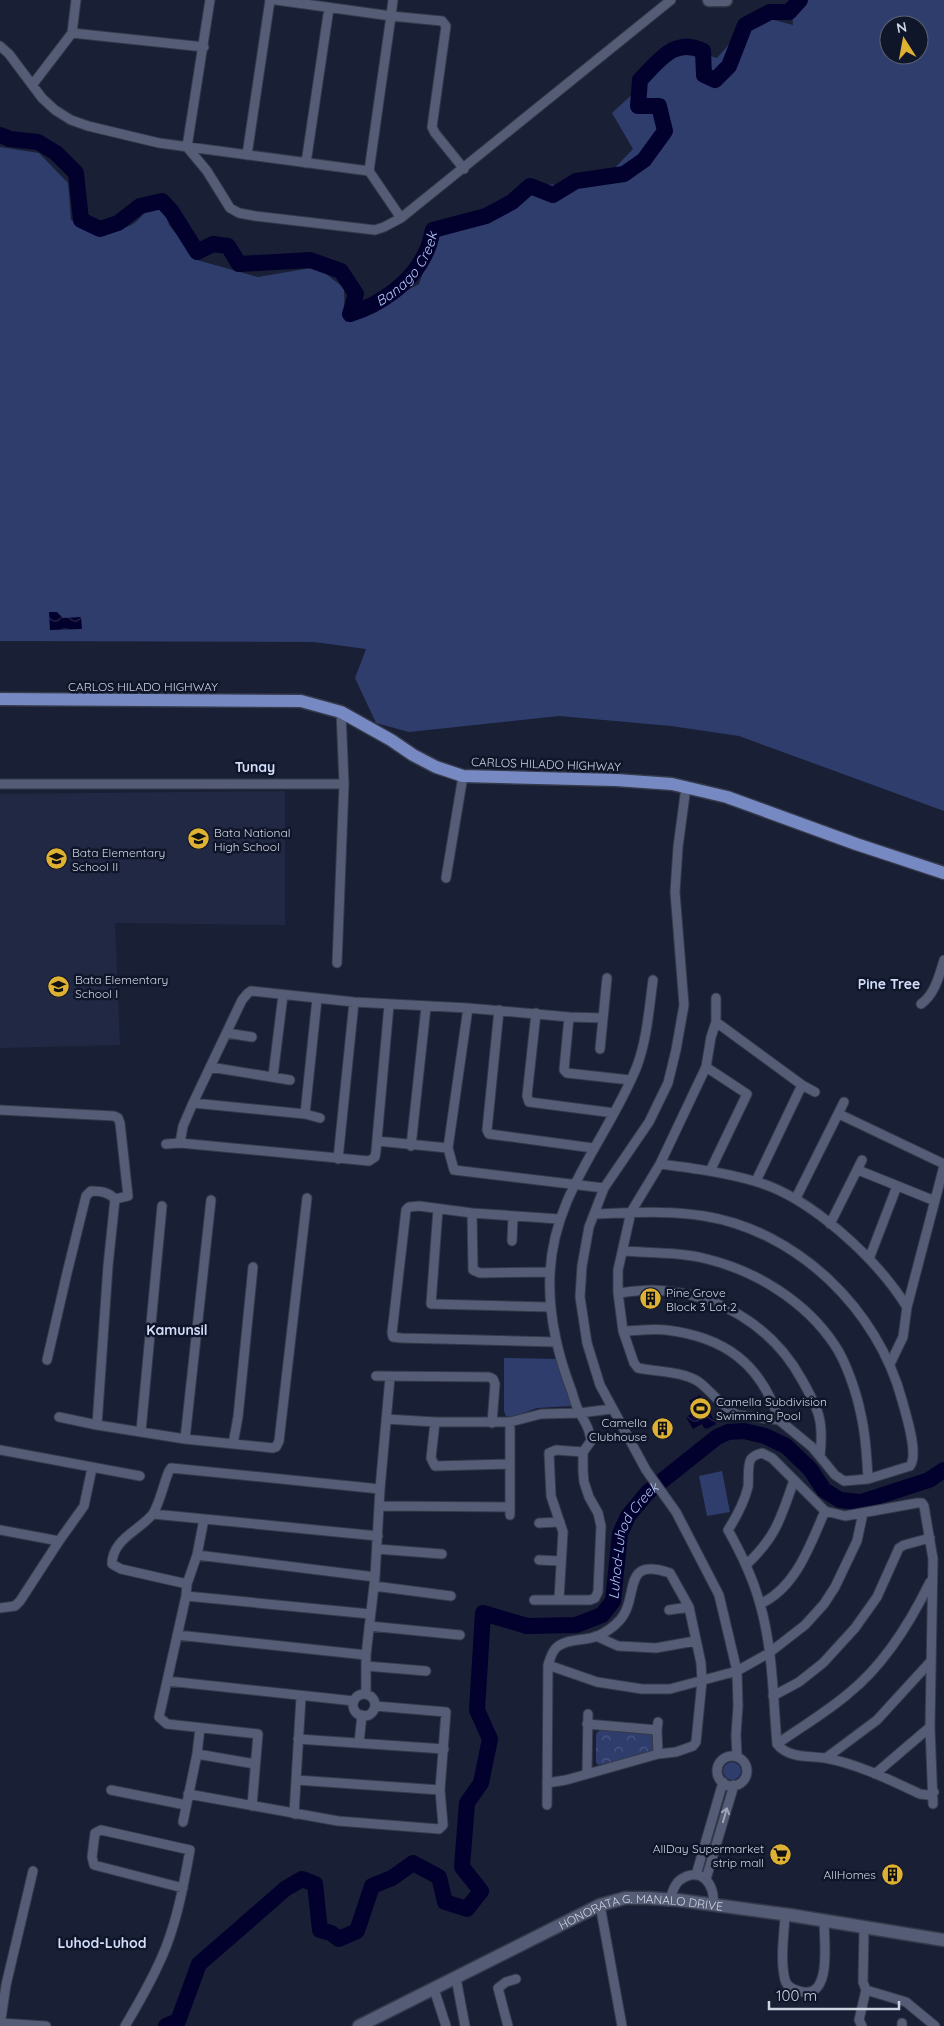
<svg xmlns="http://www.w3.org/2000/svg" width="944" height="2026" font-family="Quicksand,sans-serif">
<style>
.built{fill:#212843}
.grass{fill:#2f3d6d;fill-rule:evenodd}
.forest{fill:url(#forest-crowns)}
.water{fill:url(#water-waves)}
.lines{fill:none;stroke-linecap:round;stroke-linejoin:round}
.river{stroke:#02002c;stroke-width:16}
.street-casing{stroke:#353a4b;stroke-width:11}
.secondary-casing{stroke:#353a4b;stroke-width:15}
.primary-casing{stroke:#353a4b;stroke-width:15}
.street{stroke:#545d75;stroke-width:9}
.secondary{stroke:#545d75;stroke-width:12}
.primary{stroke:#7689c3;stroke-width:12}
.oneway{stroke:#9ea4b7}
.labels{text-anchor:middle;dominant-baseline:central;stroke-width:5;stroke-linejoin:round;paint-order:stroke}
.street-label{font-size:12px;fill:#cfd4e3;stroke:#10162a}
.poi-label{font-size:12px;fill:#cfd4e3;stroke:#10162a;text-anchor:start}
.water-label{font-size:14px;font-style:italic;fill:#b2c4f6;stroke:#10162a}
.neighbourhood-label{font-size:14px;font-weight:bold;fill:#d2ddfa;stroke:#10162a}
</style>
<defs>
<pattern id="forest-crowns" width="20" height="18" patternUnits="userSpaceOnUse" patternTransform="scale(1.25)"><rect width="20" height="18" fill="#2f3d6d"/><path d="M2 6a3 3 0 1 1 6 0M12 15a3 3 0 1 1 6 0" fill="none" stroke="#4c5882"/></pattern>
<pattern id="water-waves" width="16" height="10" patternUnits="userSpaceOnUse" patternTransform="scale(1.25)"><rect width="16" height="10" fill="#02002c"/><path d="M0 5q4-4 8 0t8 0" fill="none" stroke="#26244a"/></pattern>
</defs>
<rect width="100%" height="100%" fill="#191f34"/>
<path class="built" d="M285 791V925L115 923 120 1045 0 1048V794Z"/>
<path class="grass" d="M791 0H944V811L739 736 671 726 559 716 409 732 376 723 355 678 366 649 314 642 0 641V147L39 153 68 183 71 220 100 237C109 232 125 229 133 224 147 214 143 208 163 207L169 225 197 260 258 277 317 267 344 288 345 322 379 310 400 294 419 284 437 232 494 219 522 185 599 184 633 149 612 113 682 48 717 58 737 35 767 18 793 25ZM889 25H919V55H889Z
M504 1358 559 1359 572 1400 571 1406 537 1408 510 1418 506 1416 504 1411Z
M722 1471 730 1512 707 1516 699 1476Z
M723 1771a9 9 0 1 1 18 0a9 9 0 1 1-18 0Z"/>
<path class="forest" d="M601 1729 654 1735 653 1753 598 1765 596 1762V1734Z"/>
<path class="water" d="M49 612H57L63 618 81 617 82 629 50 630Z
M700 1395 716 1424 705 1430 702 1424 693 1429 686 1417 691 1414 694 1419 698 1416 689 1401Z"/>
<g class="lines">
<g class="river">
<path id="s1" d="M0 135 10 139 38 142 56 153 76 173 81 220 100 229 118 223 140 206 162 201 172 212 197 252 213 244 228 246 239 264 310 260 341 271 356 294 350 314C380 305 413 282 426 252 430 245 431 237 433 230L486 216 512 202 530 186 553 195 576 181 624 174 644 160 665 131 659 106H638L640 80C659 61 674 37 703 51L704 75 715 80 729 66 745 25 770 12H789L800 0"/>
<path id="s2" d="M166 2026 178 2021 199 1964 285 1889 302 1879 315 1884 320 1930 331 1933 339 1939 357 1931 372 1886 392 1878 413 1863 439 1877 445 1902 467 1909 481 1891 462 1867 467 1803 481 1783 490 1739 477 1710 483 1613 527 1626 576 1625 602 1615 613 1601 620 1534 628 1516 648 1492 717 1437 728 1432 744 1431 765 1436 786 1446 810 1469 824 1490 840 1500 861 1502 929 1480 944 1470"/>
</g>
<defs>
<path id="street" d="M210 0 187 147 207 171 230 208 239 213 255 216 375 230 384 227 401 218 671 0
M276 0 391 16 393 0
M72 33 204 47
M0 46 9 54 42 98 55 110 71 120 88 126 159 143 369 171 401 218
M33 84 72 33 76 0
M247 155 270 0
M306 163 329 8
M369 171 391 16 442 21 446 26 432 127 435 133 464 169
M0 784H344
M686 787 678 847 675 892 684 1005 676 1050 668 1083 649 1122 604 1188 589 1227 582 1266 580 1297 587 1343 600 1385 646 1470 676 1512 719 1595 737 1671 738 1706 736 1735 737 1756
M446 878 463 776
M337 963 344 784 341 712
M921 1004C935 994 939 976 944 960
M468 1008 448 1148 454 1170 604 1188
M499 1010 487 1130 489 1134 593 1148
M536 1013 527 1096 529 1102 614 1113
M569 1017 564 1070 567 1073 630 1080
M716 1022 802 1085 815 1092
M227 1033 252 1037
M600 1049 607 978
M210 1067 290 1080
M706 1067 747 1094 710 1171
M273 1076 283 995
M193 1103 305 1114 320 1118
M0 1110 114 1116 118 1118 120 1123 128 1196 115 1199 108 1266 97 1425 185 1439 273 1448 276 1447 279 1441 307 1198
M305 1114 317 999
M839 1114 944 1164
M377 1141 448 1148
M180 1143 183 1126 193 1103 242 1000 248 993 251 991 354 1002 468 1008 569 1017 603 1018
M166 1144 180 1143 369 1161 375 1157 376 1151 389 1005
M411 1146 426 1007
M338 1159 354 1002
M660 1164C691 1168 723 1172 754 1181 810 1196 877 1259 907 1307
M858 1170 935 1201
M756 1181 802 1085
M796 1198 844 1102
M438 1209 431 1304 549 1307
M472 1213 473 1270 480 1273 550 1272
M594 1214C631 1213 667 1210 704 1216 798 1231 878 1310 902 1400 906 1415 919 1454 910 1466L868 1479 844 1481 835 1475 812 1447 779 1420 737 1415C723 1408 712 1392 699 1382 682 1371 657 1372 638 1368L634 1363 623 1331 618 1293V1270L631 1212 660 1164 706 1067 711 1037 716 1022V998
M830 1224 862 1160
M512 1241 513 1216
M623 1251C651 1253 680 1252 707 1259 756 1271 805 1301 834 1344 846 1361 857 1394 861 1415 866 1436 867 1458 868 1479
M869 1259 897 1186
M618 1293C629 1292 641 1290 652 1290 716 1292 772 1325 802 1380 819 1410 824 1421 820 1456
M623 1331C637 1331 652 1328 666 1330 725 1337 761 1364 779 1420
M555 1342 401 1338 393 1337 392 1333 406 1210 409 1207 419 1206 472 1213 559 1219
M47 1360 67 1273 86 1196 91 1191C101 1191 108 1192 115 1199
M890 1364 903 1337 907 1307 944 1166
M376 1376 489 1377 493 1379 495 1384 492 1423
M59 1417 97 1425
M386 1419 435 1422H510L541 1414 580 1413 611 1409
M435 1422 431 1458 435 1466 510 1464
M510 1422V1515
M141 1431 162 1206
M185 1439 211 1200
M233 1444 238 1417 253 1267
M0 1450 140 1476
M380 1506 509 1507
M153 1514 378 1536
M204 1519 197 1555 187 1584 186 1596 159 1717 167 1724 258 1734 252 1806
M539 1523 560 1522
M0 1530 59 1541
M377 1549 442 1554
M197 1555 375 1577
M539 1560 560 1561
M746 1565C776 1537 781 1518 794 1480
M187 1584 121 1569 112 1564C112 1540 138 1531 152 1515 159 1506 164 1482 169 1471L171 1468 380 1489
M374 1586 451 1596
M186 1596 370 1614
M559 1599 563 1532 551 1496 549 1453 556 1450 583 1452
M534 1600H590L595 1598 598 1592 601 1526 598 1513 589 1497 584 1482 583 1471V1452L591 1441C589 1427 586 1425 580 1413 576 1407 574 1399 572 1392 557 1353 548 1315 550 1274 553 1193 609 1137 637 1066 647 1039 649 1009 653 980
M760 1604C796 1588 810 1545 825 1511
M0 1608 15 1606 20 1601 59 1541 84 1506 92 1468
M669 1610 689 1607
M369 1626 460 1635
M177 1635 366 1655
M596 1636 618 1646 656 1648 695 1641
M548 1665 597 1682 642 1689H670L737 1671 769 1653 805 1625 824 1604 835 1587 857 1541 863 1513
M366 1666 426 1671
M167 1681 354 1701
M366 1694V1655L375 1577 380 1489 390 1377
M353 1705a11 11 0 1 1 22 0a11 11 0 1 1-22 0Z
M773 1696 799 1682 823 1663 855 1628 877 1597 899 1548 904 1545 930 1538
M658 1722 657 1730 658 1754
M587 1724 657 1730
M200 1728 197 1754 255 1764
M298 1739 444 1749
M359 1743 362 1715
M777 1744C801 1727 827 1712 849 1693 885 1664 910 1623 930 1582
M717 1771a15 15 0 1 1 30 0a15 15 0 1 1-30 0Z
M826 1758 877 1720 931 1661
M587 1773 588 1714
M875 1774 930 1727
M296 1780 440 1790
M111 1790 186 1805
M188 1794 338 1821 439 1829 443 1825 440 1790 446 1712 375 1706
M933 1804 930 1727 933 1559 924 1506 922 1503H917L845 1516 825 1511 772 1458 762 1453C758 1454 754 1455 751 1459 747 1465 749 1479 748 1487 744 1503 737 1516 728 1530 741 1553 753 1578 760 1604 773 1649 773 1698 777 1744 788 1758 808 1756 825 1758 858 1764 890 1780 920 1794L928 1795 934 1792
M547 1805 548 1665C550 1659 552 1651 557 1647 568 1638 585 1641 598 1636 604 1633 612 1628 617 1623 642 1601 618 1555 670 1573L689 1607 701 1663 702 1681 696 1742 693 1746 676 1752 658 1754 566 1780 547 1783
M294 1814 301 1697
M183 1822 197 1754
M696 1875 723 1782
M706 1879 734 1785
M669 1901C672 1894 674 1884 680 1880 701 1865 716 1885 713 1905
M600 1905 622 2026
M785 1915C784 1936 780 1959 785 1980 787 1987 793 1989 799 1991 833 2002 824 1940 824 1921
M864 1928 863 1982 866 1990 906 2002 935 2026
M456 1978 465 2026
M434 1989 446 2026
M0 2023 46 2026
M0 2026 6 1985 33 1871
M125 2026C140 2001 155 1975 166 1947 178 1916 184 1883 190 1850L101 1830 95 1833 92 1857 94 1865 183 1888
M508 2026 498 1988 506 1982 516 1979
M862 2026 859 2020 866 1990
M902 2026V2023"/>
<g id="secondary">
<path d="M709 0H726"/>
<path id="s3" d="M359 2026 600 1905 625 1898H647L678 1900 790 1915 944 1940"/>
</g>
<path id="primary" d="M0 699 301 701 341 712 391 740 413 755 436 767 463 776 616 780 672 784 727 797 856 844 944 873"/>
</defs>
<use href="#street" class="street-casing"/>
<use href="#secondary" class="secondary-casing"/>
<use href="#primary" class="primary-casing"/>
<use href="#street" class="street"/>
<use href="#secondary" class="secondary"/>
<use href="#primary" class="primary"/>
</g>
<defs><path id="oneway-shaft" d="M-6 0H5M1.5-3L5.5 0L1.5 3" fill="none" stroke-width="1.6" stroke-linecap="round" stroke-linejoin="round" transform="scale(1.25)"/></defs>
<use class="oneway" href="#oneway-shaft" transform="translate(725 1815) rotate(-74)"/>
<defs>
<symbol id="school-disc" viewBox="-11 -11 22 22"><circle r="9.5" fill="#deb133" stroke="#10162a"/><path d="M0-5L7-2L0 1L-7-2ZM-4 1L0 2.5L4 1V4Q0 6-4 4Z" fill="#111"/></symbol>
<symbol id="building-disc" viewBox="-11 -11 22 22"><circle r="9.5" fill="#deb133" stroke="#10162a"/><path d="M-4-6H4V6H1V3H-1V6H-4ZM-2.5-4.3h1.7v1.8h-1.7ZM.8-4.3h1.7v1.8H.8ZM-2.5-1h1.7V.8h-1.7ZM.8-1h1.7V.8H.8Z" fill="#111"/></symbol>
<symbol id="stadium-disc" viewBox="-11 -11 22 22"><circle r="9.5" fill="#deb133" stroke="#10162a"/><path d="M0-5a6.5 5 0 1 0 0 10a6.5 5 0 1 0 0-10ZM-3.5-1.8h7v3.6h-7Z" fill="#111"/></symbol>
<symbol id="supermarket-disc" viewBox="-11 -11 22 22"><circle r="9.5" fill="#deb133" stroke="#10162a"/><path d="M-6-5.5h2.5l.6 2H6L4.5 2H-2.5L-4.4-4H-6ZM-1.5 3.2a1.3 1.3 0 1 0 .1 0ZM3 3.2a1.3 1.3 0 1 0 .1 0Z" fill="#111"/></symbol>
</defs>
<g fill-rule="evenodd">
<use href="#school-disc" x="186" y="826" width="25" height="25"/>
<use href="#school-disc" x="44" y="846" width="25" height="25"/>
<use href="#school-disc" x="46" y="974" width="25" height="25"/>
<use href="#building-disc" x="638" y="1286" width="25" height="25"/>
<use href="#stadium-disc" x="688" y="1396" width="25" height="25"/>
<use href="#building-disc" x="650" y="1416" width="25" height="25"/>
<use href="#supermarket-disc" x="768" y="1842" width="25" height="25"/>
<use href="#building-disc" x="880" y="1862" width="25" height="25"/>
</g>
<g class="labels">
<g class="street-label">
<text x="143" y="686">CARLOS HILADO HIGHWAY</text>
<text transform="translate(546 764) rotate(2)">CARLOS HILADO HIGHWAY</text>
<text stroke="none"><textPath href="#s3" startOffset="309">HONORATA G. MANALO DRIVE</textPath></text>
</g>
<g class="poi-label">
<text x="214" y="832">Bata National<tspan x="214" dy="14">High School</tspan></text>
<text x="72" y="852">Bata Elementary<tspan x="72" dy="14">School II</tspan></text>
<text x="75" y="979">Bata Elementary<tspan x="75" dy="14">School I</tspan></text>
<text x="666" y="1292">Pine Grove<tspan x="666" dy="14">Block 3 Lot 2</tspan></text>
<text x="716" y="1401">Camella Subdivision<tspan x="716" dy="14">Swimming Pool</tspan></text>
<text x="647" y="1422" text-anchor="end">Camella<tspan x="647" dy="14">Clubhouse</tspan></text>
<text x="764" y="1848" text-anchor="end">AllDay Supermarket<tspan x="764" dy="14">strip mall</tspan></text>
<text x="876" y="1874" text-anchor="end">AllHomes</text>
</g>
<g class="water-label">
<text stroke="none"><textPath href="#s1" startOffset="570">Banago Creek</textPath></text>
<text stroke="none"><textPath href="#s2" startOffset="1004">Luhod-Luhod Creek</textPath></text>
</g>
<g class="neighbourhood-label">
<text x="255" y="767">Tunay</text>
<text x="889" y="984">Pine Tree</text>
<text x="177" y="1330">Kamunsil</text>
<text x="102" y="1943">Luhod-Luhod</text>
</g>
</g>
<g transform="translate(904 40) rotate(349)"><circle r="24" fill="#10162a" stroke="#5c6274"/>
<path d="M0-4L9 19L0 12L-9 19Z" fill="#deb133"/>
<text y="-8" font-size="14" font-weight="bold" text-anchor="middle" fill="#cfd4e3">N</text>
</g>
<path d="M769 2001v8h130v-8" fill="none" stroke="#cfd4e3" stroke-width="2.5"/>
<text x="776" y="2001" font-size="15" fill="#cfd4e3" stroke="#10162a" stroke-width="4" paint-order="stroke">100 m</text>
</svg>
